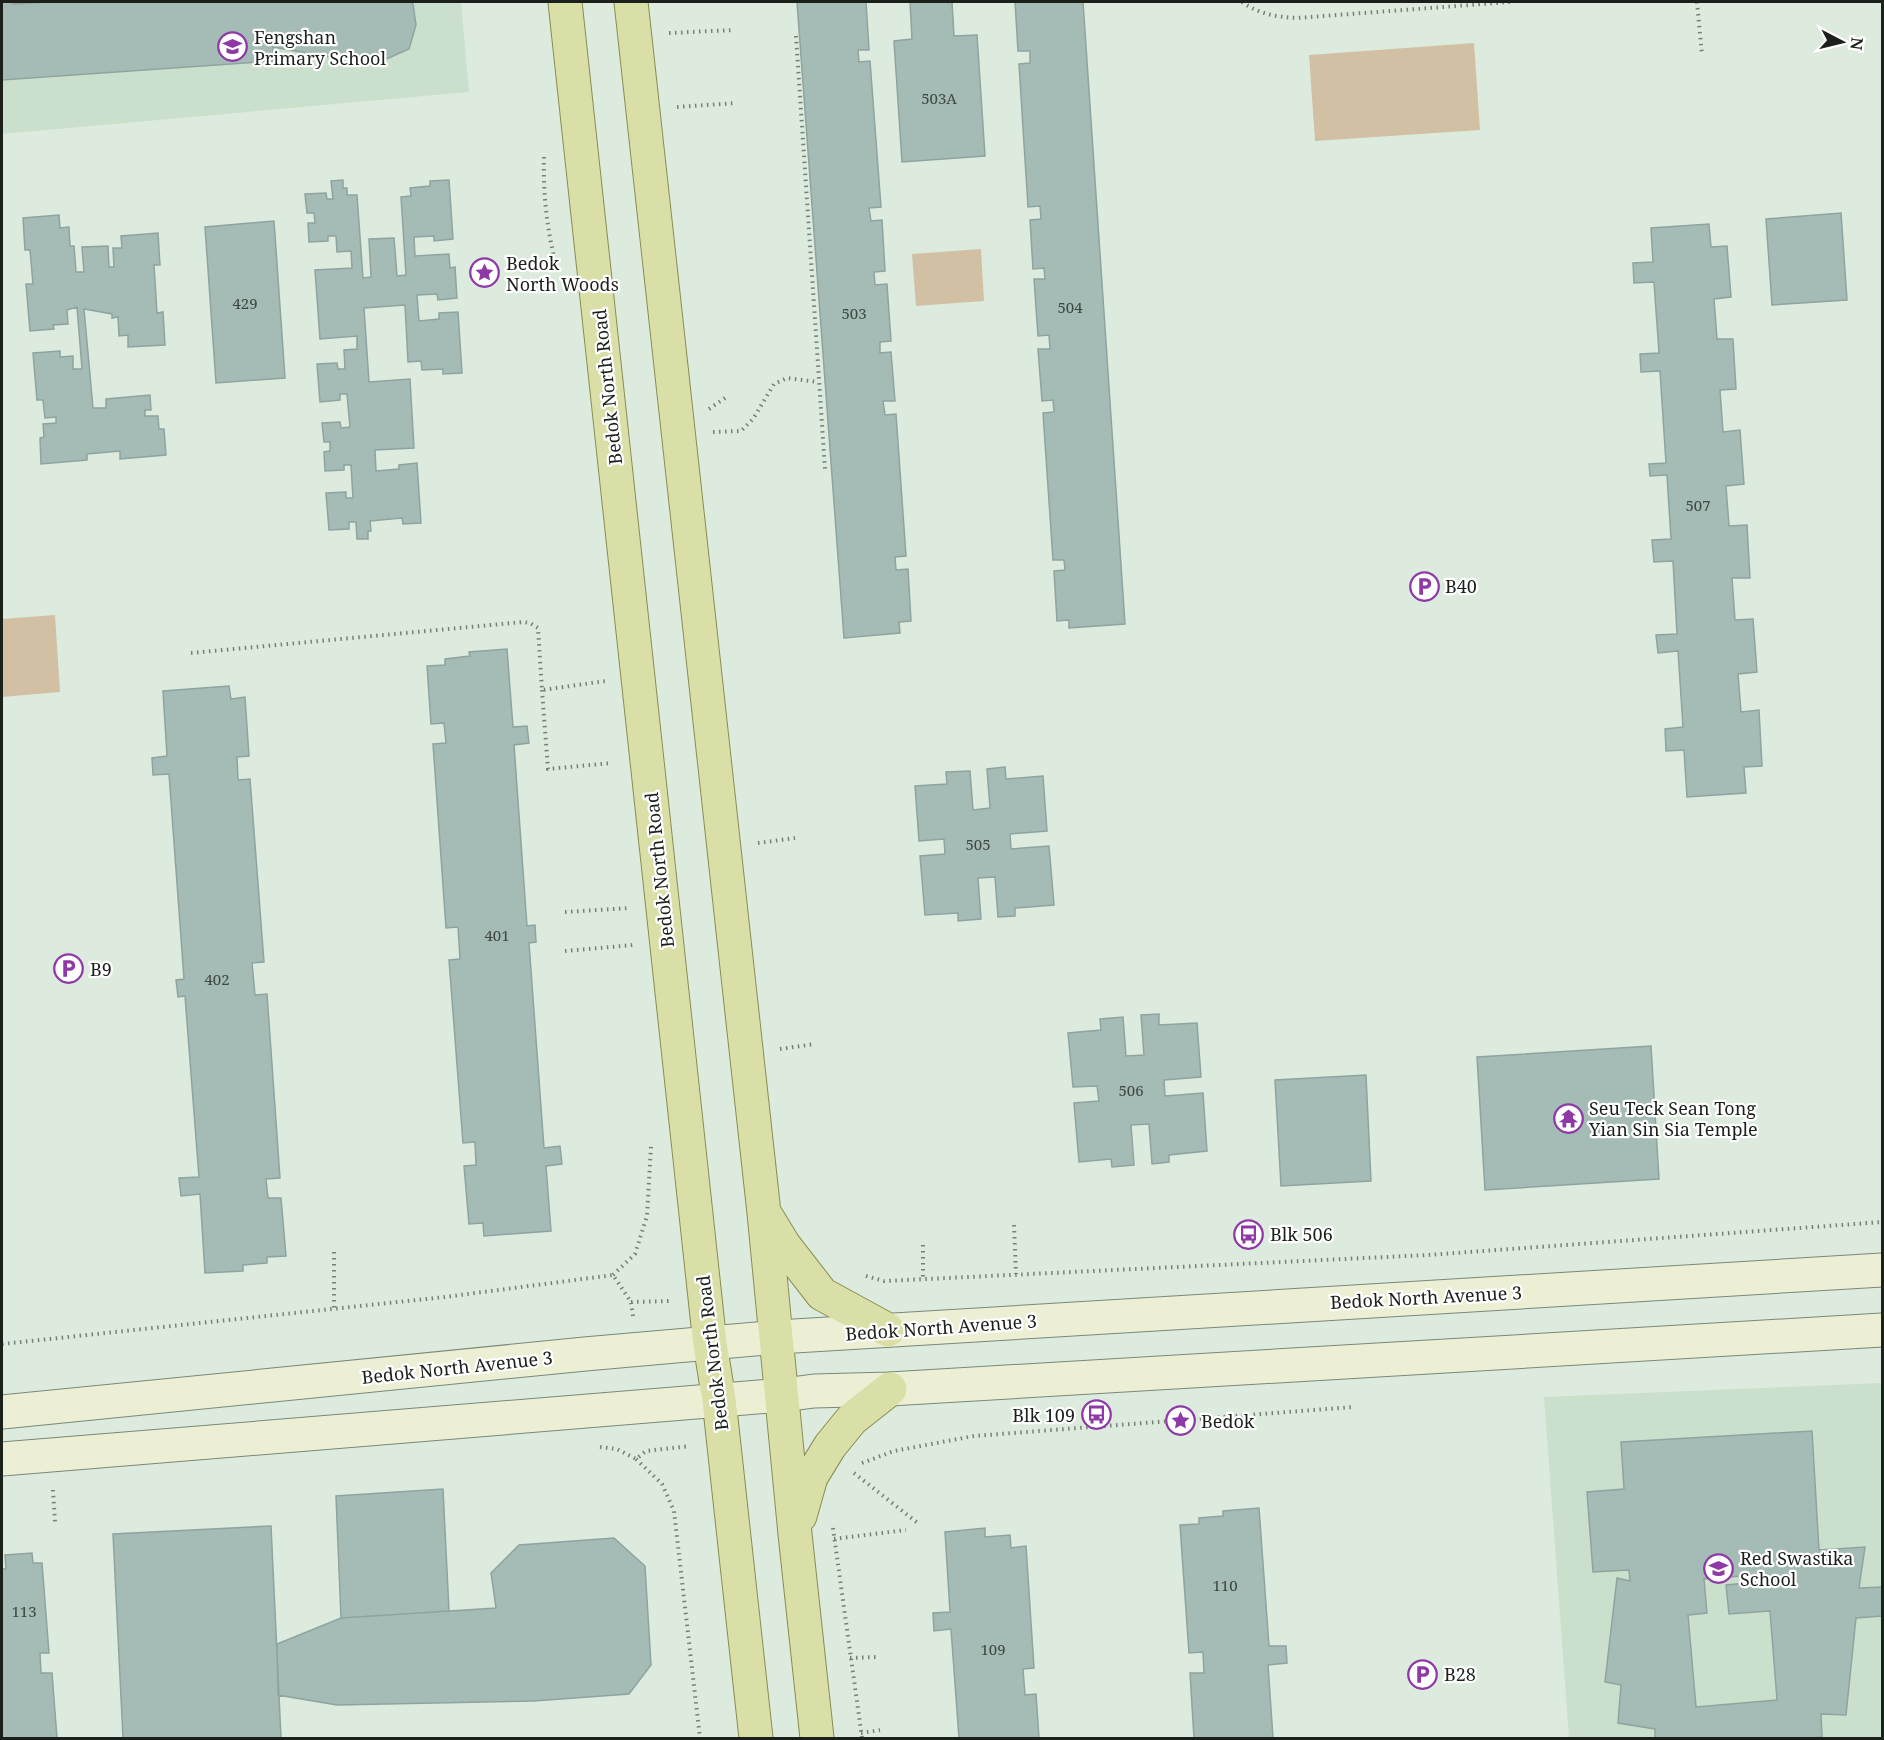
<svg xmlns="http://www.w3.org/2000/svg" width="1884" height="1740" font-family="'Noto Serif',serif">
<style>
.built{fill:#cbe0cc}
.green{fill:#d2c0a4}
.building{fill:#a5bbb6;stroke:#8fa4a0;stroke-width:1.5;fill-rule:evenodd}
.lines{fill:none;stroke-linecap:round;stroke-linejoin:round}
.secondary-casing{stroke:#7a877b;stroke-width:35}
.primary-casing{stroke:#888e51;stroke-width:35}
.path{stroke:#768077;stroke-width:4;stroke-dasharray:1.5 4.5;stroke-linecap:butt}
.secondary{stroke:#edefd4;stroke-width:33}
.primary{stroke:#dadfa8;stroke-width:33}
.labels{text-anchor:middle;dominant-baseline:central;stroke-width:4.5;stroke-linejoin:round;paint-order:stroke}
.number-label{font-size:15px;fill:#3e4742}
.poi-label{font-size:18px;fill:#1b201b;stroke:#fff;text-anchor:start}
.street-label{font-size:18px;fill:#1b201b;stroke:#fff}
</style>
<rect width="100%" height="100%" fill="#dcebdd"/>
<path class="built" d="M2 2H461L469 92 2 134Z
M1882 1383V1738H1569L1544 1397Z"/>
<path class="green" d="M1474 43 1480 130 1315 141 1309 55Z
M981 249 984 301 916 306 912 254Z
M55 615 60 692 2 697V619Z"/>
<path class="building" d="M2 2H12L13 4 49 2H411L413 4 416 25 409 49 373 65 273 47V61L2 80Z
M797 2H866L869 50H858L859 62 870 61 881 207 869 208 871 221 882 220 885 271 874 272 875 285 887 284 891 341 880 342V353L891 352 895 401H883L885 415 896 414 906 556 895 557 896 570 908 569 911 621 899 622 900 633 844 638Z
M910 2H952L954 36 977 35 985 156 902 162 894 41 912 39Z
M1015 2H1083L1125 624 1069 628V620L1057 621 1054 571 1065 570 1064 560H1053L1043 413 1054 412 1053 400 1042 401 1038 349H1050L1049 335 1038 336 1034 279H1045L1044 268 1033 269 1030 220 1041 219 1040 206 1028 207 1019 64 1030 63V51H1018Z
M343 180V188H347V195H357L363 278 371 277 369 239 394 238 397 276 406 275 401 197 411 196 410 188 430 186V181L449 180 453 239 434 241V236L414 237 415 256 449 254 450 268 455 267 457 298 438 300 437 294 417 295 419 321 439 319V313L458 312 462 373 443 374V369L422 370 421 361 408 362 405 305 364 308 369 382 410 379 414 448 375 450 376 471 399 469V465L417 463 421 523 403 524 402 518 370 521 371 531H368V539H357L356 522H349V529L329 530 326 493 346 492V498H353L351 465H344V470L325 471 324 452 330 451V442H324L322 423 340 422 341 428 350 427 347 394H340V400L320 402 317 364 337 363 338 369H345L344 350 357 349V336L320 339 315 270 352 268 351 251 337 252 336 236H328V241L309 242 308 223H315L314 213H307L305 194 326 193 327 199H333L331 181Z
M1841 213 1847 300 1772 305 1766 219Z
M59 215 60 228 69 227 70 246H74L76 272H84L82 247 108 246 109 267H114L113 248H122L121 236 158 233 160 265H154L157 313 163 312 165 345 128 347V335L119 336 118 317 112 318V314L84 309 93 408H106V399L150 395 151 410H145V416H158L159 429H164L166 455 120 459V451L87 454V460L41 464 40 438 44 437 43 424 56 423V417L45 418 43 400H37L33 353 60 351V357L73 356V369H82L77 307 67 310 68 324 53 325 54 329 30 331 26 284H33L30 250H25L23 218Z
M274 221 285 378 216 383 205 227Z
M1709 224 1711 247 1727 246 1731 297 1714 299 1717 339H1733L1736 389 1720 390 1723 432 1740 430 1744 484 1726 486 1729 526 1747 525 1750 578H1732L1735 620 1753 619 1757 672 1738 674 1741 712 1759 710 1762 766 1744 767 1746 793 1687 797 1684 750 1666 751 1665 729 1683 727 1678 651 1658 653 1656 635 1677 634 1673 561 1654 562 1652 540 1671 539 1667 475 1650 476 1649 464 1666 463 1660 371 1641 372 1640 354 1659 353 1654 282 1634 283 1633 263 1653 262 1651 228Z
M507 649 513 727 527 726 529 743 514 745 527 926 535 925 536 942 529 943 544 1148 560 1146 562 1164 546 1166 551 1231 484 1236 483 1223 469 1224 464 1166 476 1165 475 1142 463 1143 449 960 460 959 458 927 446 928 433 744 446 743 444 723 431 724 427 666 445 665V659L470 656 469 652Z
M229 686 231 699 245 697 249 756 237 757 238 780 250 779 264 962 252 963 255 995 267 994 280 1178 266 1179 268 1198H281L286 1256 267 1257V1263L243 1265V1271L205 1273 200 1194 181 1196 179 1178 199 1177 185 996 178 997 176 980 184 979 169 774 153 775 152 758 167 756 163 691Z
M1005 767 1006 779 1043 776 1047 831 1010 834 1011 849 1049 846 1054 905 1015 908V916L998 917 995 877 978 878 981 919 958 921V913L925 915 920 856 945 854 944 839 919 841 915 786 947 784 946 772 970 771 973 810 990 808 987 769Z
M1159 1014V1025L1197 1023 1201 1077 1164 1080 1165 1096 1203 1093 1207 1151 1169 1155V1162L1152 1164 1149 1124 1131 1125 1134 1165 1112 1167 1111 1159 1079 1162 1074 1103 1099 1101 1097 1086 1073 1087 1068 1033 1101 1030 1100 1019 1123 1017 1126 1056 1144 1055 1141 1015Z
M1651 1046 1659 1179 1485 1190 1477 1057Z
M1366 1075 1371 1181 1281 1186 1275 1080Z
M1812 1431 1819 1550 1865 1547 1859 1588 1882 1587V1616L1856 1618 1846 1715 1821 1714 1822 1737 1813 1738H1655V1729L1618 1723 1621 1685 1605 1682 1617 1578 1630 1581 1629 1570 1593 1572 1587 1492 1624 1489 1621 1442ZM1767 1574 1768 1581 1726 1585 1729 1614 1770 1611 1777 1700 1696 1707 1688 1615 1707 1613 1704 1579Z
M443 1489 449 1611 341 1618 336 1496Z
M1259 1508 1269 1646H1286L1287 1663 1268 1665 1273 1738H1194L1190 1673H1204L1203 1652 1189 1653 1180 1525 1199 1524V1518L1223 1516V1511Z
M271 1526 281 1738H123L113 1534Z
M985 1528V1537L1010 1535 1011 1548 1026 1546 1034 1668 1023 1669 1025 1695 1036 1694 1039 1738H959L951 1629 934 1631 933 1613 950 1612 945 1532Z
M614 1538 645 1566 651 1665 629 1694 534 1701 337 1705 278 1695 277 1644 341 1618 496 1608 491 1573 519 1545Z
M32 1553 33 1563H42L49 1653H40L41 1673H52L57 1738H2V1569H6L5 1555Z"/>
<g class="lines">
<defs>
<path id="secondary" d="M2 1412 585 1354 778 1337 1882 1270
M2 1459 783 1395 814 1391 890 1389 1882 1330"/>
<path id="primary" d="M565 2 710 1344 719 1400 756 1738
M631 2 764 1213 795 1534 817 1738
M767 1217 784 1245 822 1294 888 1330
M800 1516 811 1477 830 1446 852 1419 890 1389"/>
</defs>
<use href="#secondary" class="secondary-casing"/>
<use href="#primary" class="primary-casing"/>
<path class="path" d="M1242 2C1259 14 1276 17 1297 18L1510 2
M1697 2 1702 55
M669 33 734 30
M796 36 825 469
M677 107 736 103
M544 157C543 195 547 232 557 268
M709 409 728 396
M713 432 741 431 753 419 774 384 787 378 818 382
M191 653 523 622 530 623 538 628 542 690 606 681
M542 690 548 769 612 763
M758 843 795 838
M565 912 629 908
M565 951 633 945
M780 1049 815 1044
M1014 1225 1016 1274
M923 1245V1280
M334 1252V1308
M613 1275 635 1254 647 1216 651 1146
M866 1276 884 1281 1428 1255 1882 1222
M631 1302 671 1301
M2 1344 445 1297 613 1275 631 1302 633 1316
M600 1447 617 1449 636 1459 646 1451 690 1446
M636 1459 662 1484 674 1511 700 1738
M862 1463 894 1451 974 1436 1353 1407
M854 1473 919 1524
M53 1490 55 1522
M833 1528 862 1738
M834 1539 906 1530
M850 1658 878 1657
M861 1733 880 1730"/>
<use href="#secondary" class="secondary"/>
<use href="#primary" class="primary"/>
</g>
<defs>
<symbol id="school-ring" viewBox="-11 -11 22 22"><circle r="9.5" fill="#fff" stroke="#8e39a6" stroke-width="1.5"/><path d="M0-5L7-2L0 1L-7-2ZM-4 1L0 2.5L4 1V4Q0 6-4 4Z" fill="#8e39a6"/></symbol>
<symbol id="sight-ring" viewBox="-11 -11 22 22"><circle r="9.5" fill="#fff" stroke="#8e39a6" stroke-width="1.5"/><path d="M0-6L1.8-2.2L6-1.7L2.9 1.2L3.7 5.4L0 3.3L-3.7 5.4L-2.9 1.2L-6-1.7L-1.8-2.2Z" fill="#8e39a6"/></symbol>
<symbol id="parking-ring" viewBox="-11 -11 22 22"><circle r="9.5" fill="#fff" stroke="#8e39a6" stroke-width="1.5"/><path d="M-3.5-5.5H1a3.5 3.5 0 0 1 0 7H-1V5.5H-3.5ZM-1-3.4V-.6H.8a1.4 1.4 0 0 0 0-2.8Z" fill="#8e39a6"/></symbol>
<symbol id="temple-ring" viewBox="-11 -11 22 22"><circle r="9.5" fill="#fff" stroke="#8e39a6" stroke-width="1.5"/><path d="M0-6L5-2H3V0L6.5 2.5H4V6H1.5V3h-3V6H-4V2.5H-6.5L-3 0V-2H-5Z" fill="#8e39a6"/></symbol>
<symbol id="bus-ring" viewBox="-11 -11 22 22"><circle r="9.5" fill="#fff" stroke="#8e39a6" stroke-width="1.5"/><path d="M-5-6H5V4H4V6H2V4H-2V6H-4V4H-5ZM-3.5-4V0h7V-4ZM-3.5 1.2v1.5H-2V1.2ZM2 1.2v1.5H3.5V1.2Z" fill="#8e39a6"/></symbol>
</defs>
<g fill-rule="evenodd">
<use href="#school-ring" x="216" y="30" width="33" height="33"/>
<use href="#sight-ring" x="468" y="256" width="33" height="33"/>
<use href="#parking-ring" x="1408" y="570" width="33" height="33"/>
<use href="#parking-ring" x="52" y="952" width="33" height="33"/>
<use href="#temple-ring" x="1552" y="1102" width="33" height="33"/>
<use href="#bus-ring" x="1232" y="1218" width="33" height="33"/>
<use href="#bus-ring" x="1080" y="1398" width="33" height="33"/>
<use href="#sight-ring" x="1164" y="1404" width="33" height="33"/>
<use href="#school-ring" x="1702" y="1552" width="33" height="33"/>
<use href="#parking-ring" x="1406" y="1658" width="33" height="33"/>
</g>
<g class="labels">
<g class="number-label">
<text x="939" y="98">503A</text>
<text x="245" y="303">429</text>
<text x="1070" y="307">504</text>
<text x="854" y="313">503</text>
<text x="1698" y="505">507</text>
<text x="978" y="844">505</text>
<text x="497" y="935">401</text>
<text x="217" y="979">402</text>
<text x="1131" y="1090">506</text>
<text x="1225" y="1585">110</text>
<text x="24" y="1611">113</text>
<text x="993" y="1649">109</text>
</g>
<g class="poi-label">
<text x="254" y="37">Fengshan<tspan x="254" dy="21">Primary School</tspan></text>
<text x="506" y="263">Bedok<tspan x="506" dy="21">North Woods</tspan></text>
<text x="1445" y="586">B40</text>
<text x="90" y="969">B9</text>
<text x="1589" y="1108">Seu Teck Sean Tong<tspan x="1589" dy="21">Yian Sin Sia Temple</tspan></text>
<text x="1270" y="1234">Blk 506</text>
<text x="1075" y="1415" text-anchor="end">Blk 109</text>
<text x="1201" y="1421">Bedok</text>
<text x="1740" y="1558">Red Swastika<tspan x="1740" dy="21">School</tspan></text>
<text x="1444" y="1674">B28</text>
</g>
<g class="street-label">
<text transform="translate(607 387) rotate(-96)">Bedok North Road</text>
<text transform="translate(659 870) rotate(-96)">Bedok North Road</text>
<text transform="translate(1426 1297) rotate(-3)">Bedok North Avenue 3</text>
<text transform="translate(941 1327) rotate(-4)">Bedok North Avenue 3</text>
<text transform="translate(712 1353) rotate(-97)">Bedok North Road</text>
<text transform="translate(457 1367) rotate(-6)">Bedok North Avenue 3</text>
</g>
</g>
<rect width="1884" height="1740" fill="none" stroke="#1b201b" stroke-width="6"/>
<g transform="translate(1842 42) rotate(97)" stroke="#ffffff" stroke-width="4.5" paint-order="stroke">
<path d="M0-4.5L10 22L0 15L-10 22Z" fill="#1b201b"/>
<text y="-9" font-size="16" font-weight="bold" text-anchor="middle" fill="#1b201b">N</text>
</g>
</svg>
